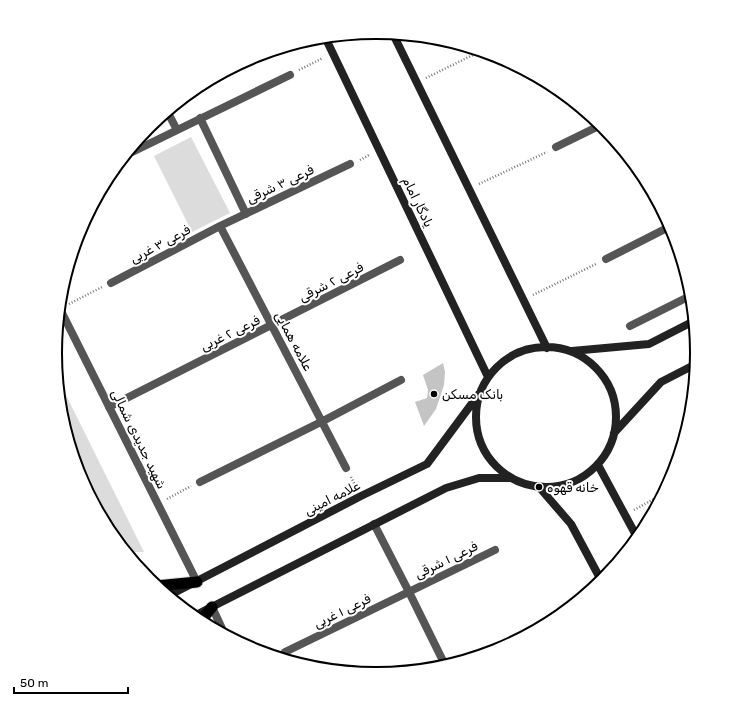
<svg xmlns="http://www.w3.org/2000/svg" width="752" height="707" font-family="Rubik,Vazirmatn,sans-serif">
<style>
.green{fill:#dcdcdc}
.building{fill:#c4c4c4}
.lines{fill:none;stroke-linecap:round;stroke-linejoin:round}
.trunk-casing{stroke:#dbdbdb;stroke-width:13}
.path{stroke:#777;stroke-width:2.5;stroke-dasharray:1 2;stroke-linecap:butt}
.pedestrian{stroke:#555;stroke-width:8}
.minor{stroke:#555;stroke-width:8}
.tertiary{stroke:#555;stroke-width:8}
.secondary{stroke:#222;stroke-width:8}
.trunk{stroke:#000;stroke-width:11}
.poi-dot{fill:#000;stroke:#fff;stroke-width:1.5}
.labels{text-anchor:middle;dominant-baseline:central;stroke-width:4;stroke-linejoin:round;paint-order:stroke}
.street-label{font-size:13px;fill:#000;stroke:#fff}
.poi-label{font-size:13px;fill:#000;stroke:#fff;text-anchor:start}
.rim{fill:none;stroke:#000;stroke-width:2}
</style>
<rect width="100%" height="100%" fill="#fff"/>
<path class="green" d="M191 137 230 213 192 232 154 156Z
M57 377 144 552H125L109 532 79 476 61 416Z"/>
<path class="building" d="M443 363 445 372 444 385 436 409 424 426 415 402 427 398 428 390 423 375Z"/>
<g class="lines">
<defs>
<path id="trunk" d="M156 586 197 582
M200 622 212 607"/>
</defs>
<use href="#trunk" class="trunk-casing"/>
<path class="path" d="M299 70 323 58
M426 78 481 51
M360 160 369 155
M479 184 547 152
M533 295 596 264
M69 304 102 287
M351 477 356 487
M167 499 191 486
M634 510 663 494"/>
<path class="pedestrian" d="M374 524 409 592"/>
<path class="minor" d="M167 111 177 130
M200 118 246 214
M556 147 601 125
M124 156 290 75
M220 226 346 468
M606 259 671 226
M111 283 220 226 350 164
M630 326 692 295
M109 407 400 260
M200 482 323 421 401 380
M409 592 446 667
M285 652 495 550"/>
<path class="tertiary" d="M59 307 197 582
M212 607 225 635"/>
<path class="secondary" d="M393 34 547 348
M325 37 488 377
M476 417a70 70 0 1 1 140 0a70 70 0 1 1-140 0Z
M572 351 649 344 694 321
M614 433 661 382 696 364
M598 465 638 539
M539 487 571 524 602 582
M168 596 361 496 427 464 479 394
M192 617 446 488 479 478H510"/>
<use href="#trunk" class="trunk"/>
</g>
<g class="poi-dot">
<circle cx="434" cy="394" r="4"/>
<circle cx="539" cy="487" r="4"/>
</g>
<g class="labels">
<g class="street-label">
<text transform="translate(280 184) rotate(-25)">فرعی ۳ شرقی</text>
<text transform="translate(418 202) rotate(64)">یادگار امام</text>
<text transform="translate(160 244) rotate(-28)">فرعی ۳ غربی</text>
<text transform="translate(331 282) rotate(-27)">فرعی ۲ شرقی</text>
<text transform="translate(230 333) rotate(-26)">فرعی ۲ غربی</text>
<text transform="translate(294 341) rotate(62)">علامه همایی</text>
<text transform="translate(139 439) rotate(64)">شهید جدیدی شمالی</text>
<text transform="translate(332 498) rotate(-27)">علامه امینی</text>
<text transform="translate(446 560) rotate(-26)">فرعی ۱ شرقی</text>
<text transform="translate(342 611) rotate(-26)">فرعی ۱ غربی</text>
</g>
<g class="poi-label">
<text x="442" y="394">بانک مسکن</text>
<text x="547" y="487">خانه قهوه</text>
</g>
</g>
<path d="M0 0H752V707H0ZM62 353a314 314 0 1 1 628 0a314 314 0 1 1-628 0Z" fill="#fff" fill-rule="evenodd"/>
<path class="rim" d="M62 353a314 314 0 1 1 628 0a314 314 0 1 1-628 0Z"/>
<path d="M14 687v6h114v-6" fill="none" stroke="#000000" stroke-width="2"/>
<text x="20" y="687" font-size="12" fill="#000000" stroke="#ffffff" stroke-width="3" paint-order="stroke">50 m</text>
</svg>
